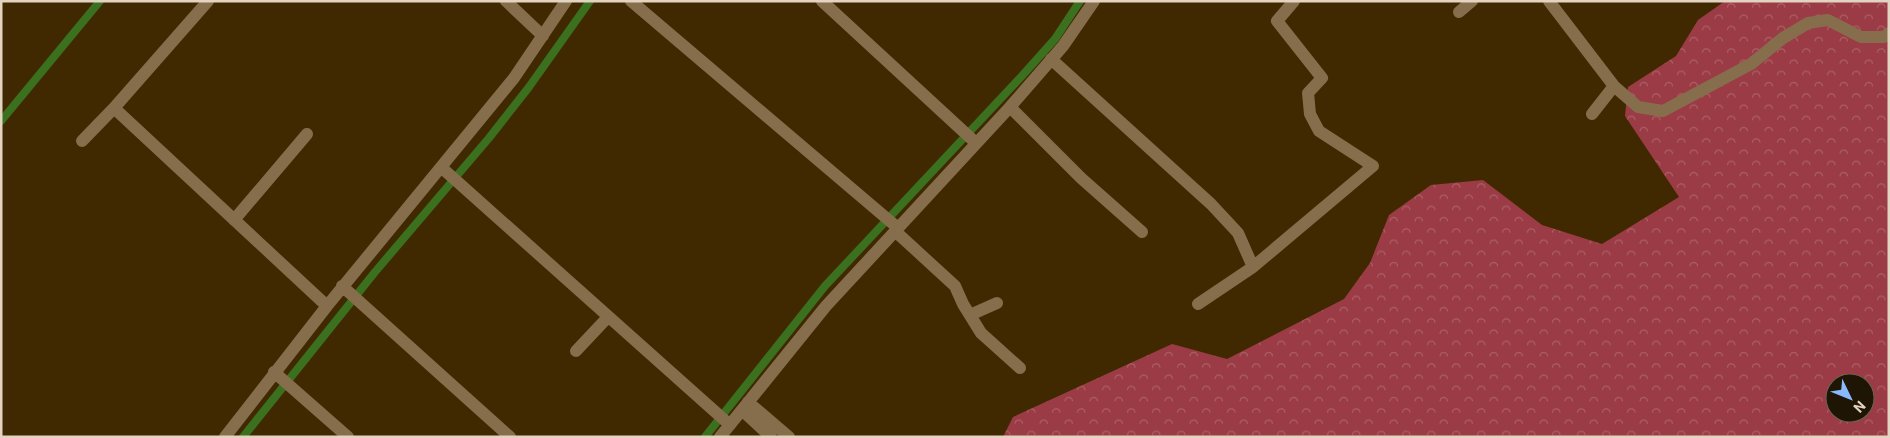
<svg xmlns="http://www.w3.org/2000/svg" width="1890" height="438" font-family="Roboto,sans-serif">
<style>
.forest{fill:url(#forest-crowns);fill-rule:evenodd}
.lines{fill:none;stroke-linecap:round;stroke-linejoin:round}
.stream{stroke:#3a701e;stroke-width:8}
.minor{stroke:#866e4c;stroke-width:12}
</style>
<defs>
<pattern id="forest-crowns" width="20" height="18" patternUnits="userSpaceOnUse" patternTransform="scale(1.25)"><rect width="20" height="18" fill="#9a3b45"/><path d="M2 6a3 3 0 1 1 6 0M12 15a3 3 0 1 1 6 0" fill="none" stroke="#ac6066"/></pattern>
</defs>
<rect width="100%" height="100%" fill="#402900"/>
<path class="forest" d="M1725 1H1889V437H1003L1013 417 1172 344 1227 359 1344 299 1370 263 1389 215 1431 185 1483 180 1542 225 1602 244 1679 197 1625 116 1628 87 1676 56 1698 20ZM1835 383H1865V413H1835Z"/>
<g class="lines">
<path class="stream" d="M1 121 100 1
M243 437 375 272 489 138 529 87 590 1
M705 437 825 286 1021 77 1055 39 1080 1"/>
<path class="minor" d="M208 1 114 108 327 306
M506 1 543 36
M631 1 898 228
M822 1 976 143
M1549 1 1614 86 1638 107 1663 111 1751 64 1783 38 1808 23 1828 20 1861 37H1884L1889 33
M1459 12 1472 1
M1051 59 1211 204 1238 233 1253 267 1373 166 1319 131 1310 114 1308 93 1322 78 1277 21 1294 1
M1010 107 1081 178 1142 232
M1592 114 1614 86
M82 141 114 108
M442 168 730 425
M234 220 307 134
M895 231 955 286 963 304 981 333 1020 368
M342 286 510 437
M1198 304 1253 267
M970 315 997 303
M576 351 608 317
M274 372 348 437
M748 402 789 437
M742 410 771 437
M225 437 327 306 514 78 566 1
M720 437 826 306 1010 107 1063 46 1094 1"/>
</g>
<rect width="1890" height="438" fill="none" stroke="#e2d4c0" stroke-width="5"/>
<g transform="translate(1850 398) rotate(133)"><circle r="24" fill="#1f1505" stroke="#6d6150"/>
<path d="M0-4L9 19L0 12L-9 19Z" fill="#8abafc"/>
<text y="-8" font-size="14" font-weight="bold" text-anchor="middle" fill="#e2d4c0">N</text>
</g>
</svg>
